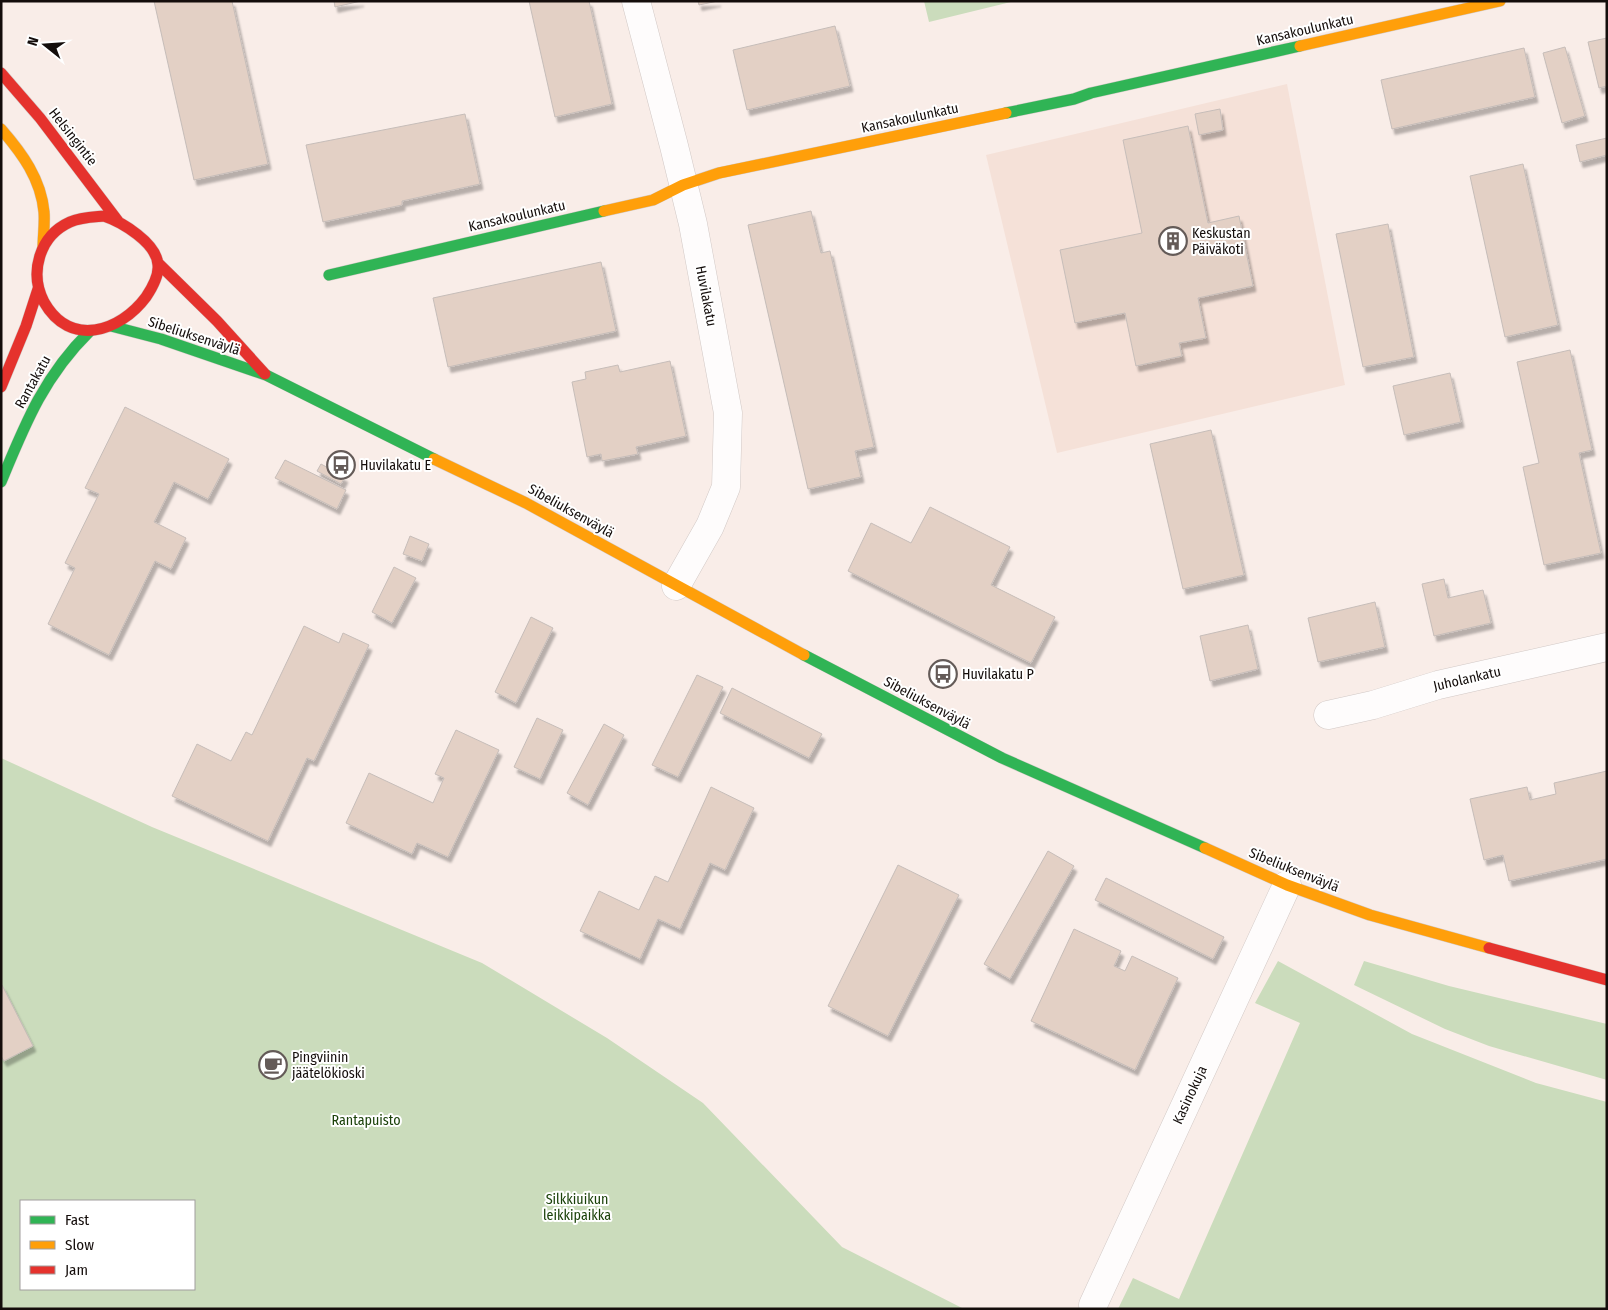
<svg xmlns="http://www.w3.org/2000/svg" width="1608" height="1310" font-family="'Fira Sans Condensed',sans-serif">
<style>
.built{fill:#f5e1d8}
.green{fill:#cbdcbc;fill-rule:evenodd}
.building{fill:#e3d0c5;stroke:#c6bdb9;filter:url(#shadow)}
.lines{fill:none;stroke-linecap:round;stroke-linejoin:round}
.street-casing{stroke:#d2c9c6;stroke-width:29}
.fast-casing{stroke:#d2c9c6;stroke-width:12}
.slow-casing{stroke:#d2c9c6;stroke-width:12}
.jam-casing{stroke:#d2c9c6;stroke-width:12}
.street{stroke:#fefcfc;stroke-width:28}
.fast{stroke:#30b455;stroke-width:11}
.slow{stroke:#ff9f0a;stroke-width:11}
.jam{stroke:#e5322d;stroke-width:11}
.labels{text-anchor:middle;dominant-baseline:central;stroke-width:4;stroke-linejoin:round;paint-order:stroke}
.street-label{font-size:14px;fill:#140d0b;stroke:#fff}
.poi-label{font-size:14px;fill:#140d0b;stroke:#fff;text-anchor:start}
.park-label{font-size:14px;fill:#1a4109;stroke:#fff}
</style>
<defs>
<filter id="shadow"><feDropShadow dx="3" dy="5.5" stdDeviation="1" flood-color="#0004"/></filter>
</defs>
<rect width="100%" height="100%" fill="#f9ede8"/>
<path class="built" d="M1287 84 1345 385 1057 453 986 155Z"/>
<path class="green" d="M924 1H1015L929 22Z
M1 758 152 827 482 963 607 1038 703 1103 842 1247 964 1309H1ZM21 1201H194V1289H21Z
M1278 961 1412 1034 1536 1083 1607 1102V1309H1118L1133 1278 1179 1299 1300 1023 1255 1003Z
M1364 961 1449 986 1607 1024V1080L1489 1046 1445 1029 1354 985Z"/>
<path class="building" d="M154 1H232L268 164 194 180Z
M334 1H361L335 7Z
M529 1H589L612 104 555 117Z
M698 1H718L699 5Z
M835 26 850 86 747 110 733 50Z
M1607 38V86L1599 88 1588 42Z
M1565 47 1585 116 1562 123 1543 53Z
M1524 48 1535 97 1392 129 1381 80Z
M1220 109 1223 130 1199 135 1195 114Z
M465 114 480 184 402 201V205L323 222 306 145Z
M1188 126 1208 223 1239 216 1253 286 1198 298 1206 338 1179 343 1182 356 1136 366 1125 313 1075 323 1060 250 1142 233 1123 140Z
M1607 138V155L1580 162 1576 145Z
M1523 164 1558 325 1505 337 1470 176Z
M811 211 821 253 830 251 874 447 855 451 861 477 808 489 748 225Z
M1388 224 1414 357 1363 367 1336 234Z
M601 262 616 331 448 367 433 298Z
M1570 350 1592 450 1579 453 1601 553 1544 565 1523 467 1539 463 1517 362Z
M670 361 686 436 636 447 638 454 602 461 601 454 587 457 572 382 586 379 585 372 618 365 620 372Z
M1450 373 1461 422 1404 435 1393 386Z
M125 407 229 459 208 499 174 482 154 522 186 538 171 569 155 561 109 655 48 624 75 568 65 563 99 494 85 488Z
M1211 430 1244 575 1183 589 1150 444Z
M285 460 346 490 337 509 275 478Z
M321 464 345 477 341 484 317 471Z
M930 507 1010 547 991 585 1055 617 1031 663 848 571 871 523 911 543Z
M410 536 429 544 422 561 403 554Z
M394 567 416 578 392 623 372 612Z
M1444 579 1448 598 1483 590 1491 623 1434 636 1422 584Z
M1375 602 1385 647 1318 662 1308 618Z
M531 617 553 628 516 703 495 692Z
M1248 625 1258 669 1210 681 1200 636Z
M304 626 339 643 343 633 369 645 314 761 307 758 268 841 172 796 197 744 231 761 246 732 252 735Z
M697 675 723 687 678 777 652 765Z
M732 688 822 734 809 758 720 713Z
M537 718 563 730 540 779 514 767Z
M604 724 624 735 588 805 567 793Z
M456 730 499 750 448 857 417 843 412 854 346 823 369 773 433 803 444 778 435 774Z
M1607 771V859L1509 881 1503 855 1484 860 1470 799 1527 787 1530 800 1556 794 1554 783Z
M711 787 754 808 725 870 710 863 680 929 658 919 640 959 580 931 599 891 639 910 655 876 668 882Z
M1048 851 1074 866 1010 979 984 964Z
M898 865 959 895 888 1036 828 1006Z
M1106 878 1224 937 1213 959 1095 900Z
M1074 929 1121 951 1114 966 1125 971 1132 956 1178 978 1135 1070 1031 1021Z
M2 985 33 1046 4 1061 1 1056Z"/>
<g class="lines">
<defs>
<path id="street" d="M636 1 674 146 693 224 728 413 726 487 710 526 676 586
M1328 715 1373 705 1438 685 1607 647
M1093 1305 1287 885"/>
<path id="fast" d="M1006 113 1074 99 1091 93 1300 46
M329 275 604 211
M111 326 161 339 266 375 434 459
M1 482C25 424 44 376 90 331
M804 655 1002 758 1205 848"/>
<path id="slow" d="M1300 46 1500 1
M1 129C22 153 41 179 44 212 45 224 43 236 43 248
M604 211 653 200 683 185 719 173 1006 113
M434 459 526 503 804 655
M1205 848 1287 885 1370 915 1489 948"/>
<path id="jam" d="M1 73 40 118 118 221
M104 216C122 222 157 243 158 265 159 275 152 288 146 297 120 332 70 348 44 302 29 273 39 236 70 222 81 217 93 217 104 216Z
M158 263 217 321 265 374
M1 387 26 326 38 289
M1489 948 1607 980"/>
</defs>
<use href="#street" class="street-casing"/>
<use href="#fast" class="fast-casing"/>
<use href="#slow" class="slow-casing"/>
<use href="#jam" class="jam-casing"/>
<use href="#street" class="street"/>
<use href="#fast" class="fast"/>
<use href="#slow" class="slow"/>
<use href="#jam" class="jam"/>
</g>
<defs>
<symbol id="building-ring" viewBox="-11 -11 22 22"><circle r="9.5" fill="#fff" stroke="#645b58" stroke-width="1.5"/><path d="M-4-6H4V6H1V3H-1V6H-4ZM-2.5-4.3h1.7v1.8h-1.7ZM.8-4.3h1.7v1.8H.8ZM-2.5-1h1.7V.8h-1.7ZM.8-1h1.7V.8H.8Z" fill="#645b58"/></symbol>
<symbol id="bus-ring" viewBox="-11 -11 22 22"><circle r="9.5" fill="#fff" stroke="#645b58" stroke-width="1.5"/><path d="M-5-6H5V4H4V6H2V4H-2V6H-4V4H-5ZM-3.5-4V0h7V-4ZM-3.5 1.2v1.5H-2V1.2ZM2 1.2v1.5H3.5V1.2Z" fill="#645b58"/></symbol>
<symbol id="cafe-ring" viewBox="-11 -11 22 22"><circle r="9.5" fill="#fff" stroke="#645b58" stroke-width="1.5"/><path d="M-5.5-4.5H6V0H3Q3 3.5 0 3.5H-2.5Q-5.5 3.5-5.5 0ZM3-3.2v2h1.7v-2ZM-6 4.5H4V6H-6Z" fill="#645b58"/></symbol>
</defs>
<g fill-rule="evenodd">
<use href="#building-ring" x="1157" y="225" width="32" height="32"/>
<use href="#bus-ring" x="325" y="449" width="32" height="32"/>
<use href="#bus-ring" x="927" y="658" width="32" height="32"/>
<use href="#cafe-ring" x="257" y="1049" width="32" height="32"/>
</g>
<g class="labels">
<g class="street-label">
<text transform="translate(1305 30) rotate(-13)">Kansakoulunkatu</text>
<text transform="translate(910 118) rotate(-12)">Kansakoulunkatu</text>
<text transform="translate(73 137) rotate(52)">Helsingintie</text>
<text transform="translate(517 216) rotate(-13)">Kansakoulunkatu</text>
<text transform="translate(706 296) rotate(79)">Huvilakatu</text>
<text transform="translate(194 336) rotate(18)">Sibeliuksenväylä</text>
<text transform="translate(33 382) rotate(-61)">Rantakatu</text>
<text transform="translate(571 511) rotate(29)">Sibeliuksenväylä</text>
<text transform="translate(1467 679) rotate(-13)">Juholankatu</text>
<text transform="translate(927 703) rotate(28)">Sibeliuksenväylä</text>
<text transform="translate(1294 870) rotate(22)">Sibeliuksenväylä</text>
<text transform="translate(1190 1095) rotate(-65)">Kasinokuja</text>
</g>
<g class="poi-label">
<text x="1192" y="233">Keskustan<tspan x="1192" dy="16">Päiväkoti</tspan></text>
<text x="360" y="465">Huvilakatu E</text>
<text x="962" y="674">Huvilakatu P</text>
<text x="292" y="1057">Pingviinin<tspan x="292" dy="16">jäätelökioski</tspan></text>
</g>
<g class="park-label">
<text x="366" y="1120">Rantapuisto</text>
<text x="577" y="1199">Silkkiuikun<tspan x="577" dy="16">leikkipaikka</tspan></text>
</g>
</g>
<rect width="1608" height="1310" fill="none" stroke="#140d0b" stroke-width="5"/>
<rect x="20" y="1200" width="175" height="90" fill="#ffffff" stroke="#a19e9d"/>
<rect x="30" y="1216" width="25" height="8" fill="#30b455" stroke="#a19e9d"/>
<text x="65" y="1225" font-size="15" fill="#140d0b">Fast</text>
<rect x="30" y="1241" width="25" height="8" fill="#ff9f0a" stroke="#a19e9d"/>
<text x="65" y="1250" font-size="15" fill="#140d0b">Slow</text>
<rect x="30" y="1266" width="25" height="8" fill="#e5322d" stroke="#a19e9d"/>
<text x="65" y="1275" font-size="15" fill="#140d0b">Jam</text>
<g transform="translate(45 45) rotate(287)" stroke="#ffffff" stroke-width="4" paint-order="stroke">
<path d="M0-4L9 19L0 12L-9 19Z" fill="#140d0b"/>
<text y="-8" font-size="14" font-weight="bold" text-anchor="middle" fill="#140d0b">N</text>
</g>
</svg>
